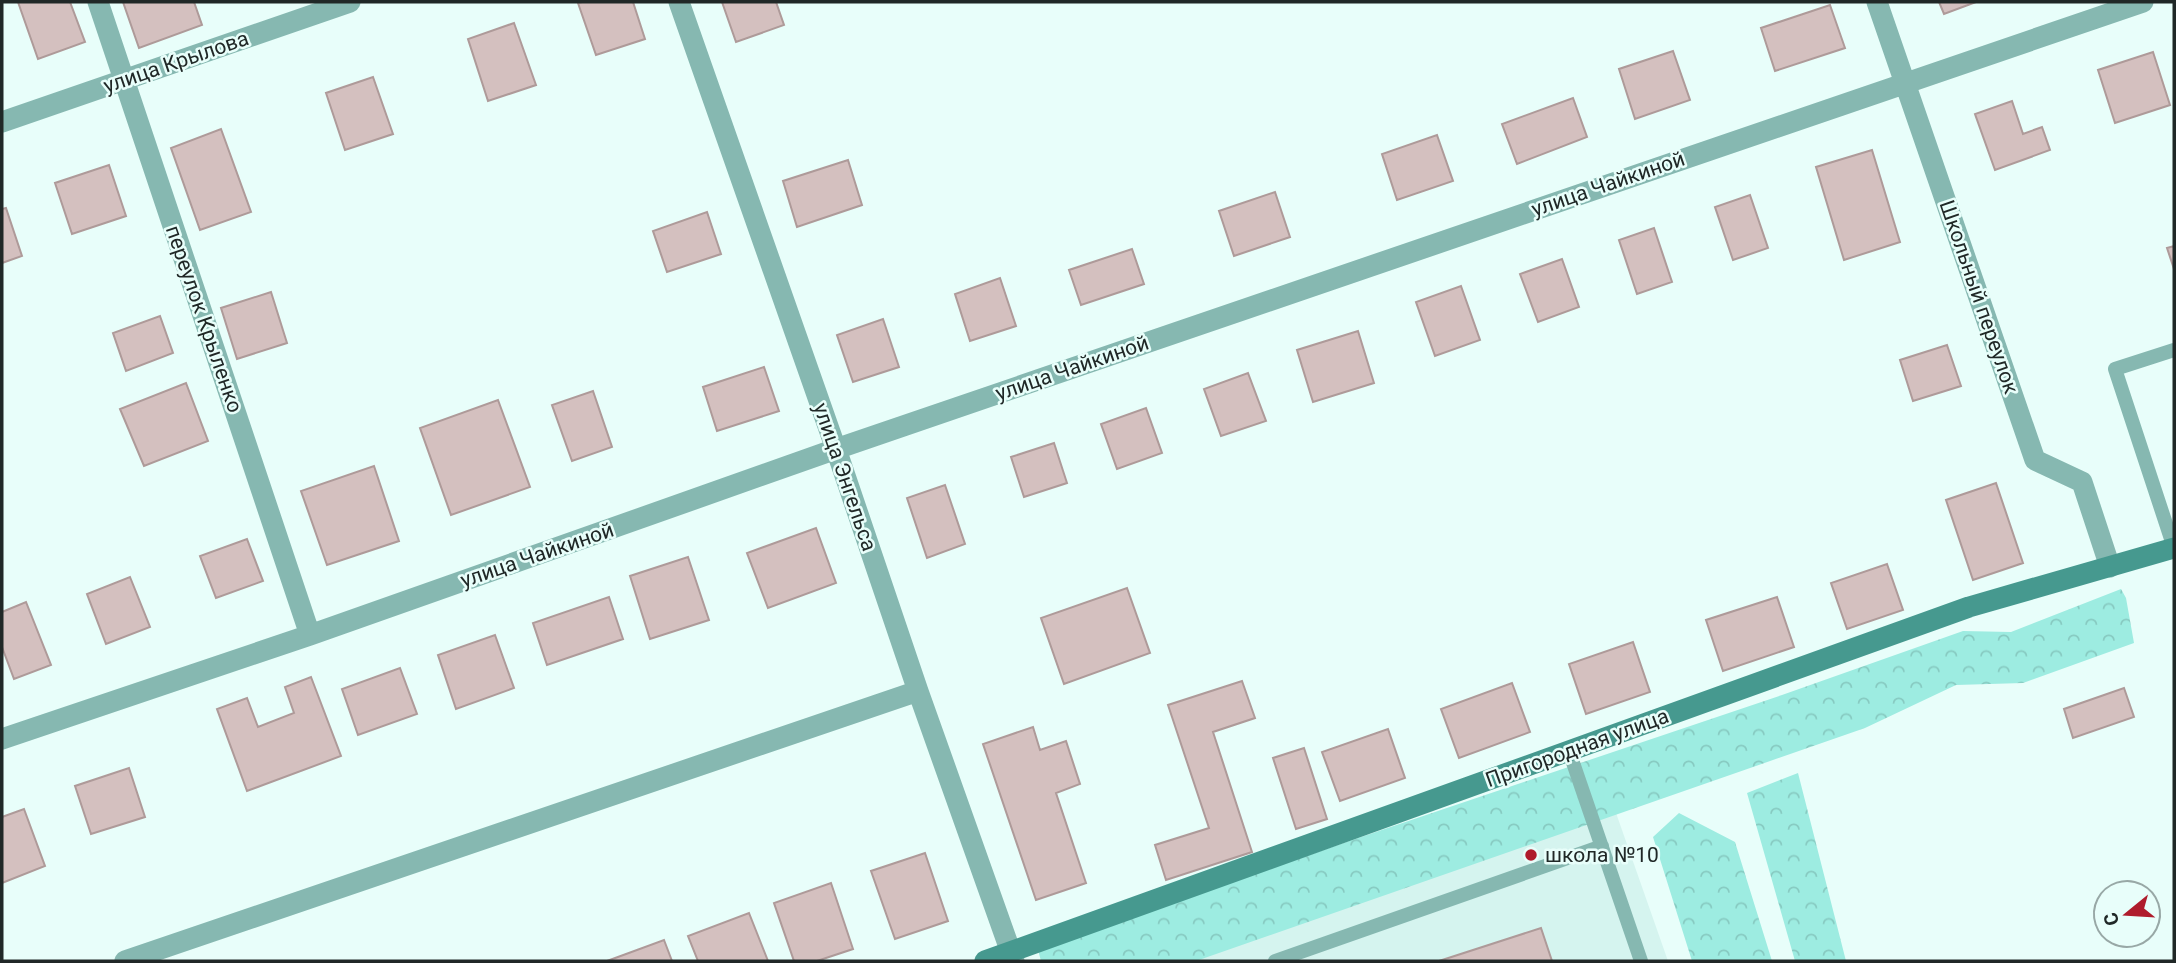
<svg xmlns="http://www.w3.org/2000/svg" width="2176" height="963" font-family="Roboto,sans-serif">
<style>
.built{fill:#d5f4ef}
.forest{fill:url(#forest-crowns)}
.building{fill:#d4c0bf;stroke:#ae9a99;stroke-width:2}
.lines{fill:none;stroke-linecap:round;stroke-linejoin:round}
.lane{stroke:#86b8b1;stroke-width:14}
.street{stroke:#86b8b1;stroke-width:21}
.secondary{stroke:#46998f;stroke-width:21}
.poi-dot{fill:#af1c2c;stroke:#e8fefa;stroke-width:2.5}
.labels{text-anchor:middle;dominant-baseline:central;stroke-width:5;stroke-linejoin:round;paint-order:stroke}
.street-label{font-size:21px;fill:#202827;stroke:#e8fefa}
.poi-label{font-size:21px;fill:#202827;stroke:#e8fefa;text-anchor:start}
</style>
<defs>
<pattern id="forest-crowns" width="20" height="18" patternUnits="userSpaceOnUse" patternTransform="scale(1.75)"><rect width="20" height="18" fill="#9dece1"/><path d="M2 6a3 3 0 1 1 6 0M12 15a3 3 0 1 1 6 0" fill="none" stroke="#87cac1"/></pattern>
</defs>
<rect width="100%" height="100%" fill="#e8fefa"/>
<path class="built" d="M1609 793 1668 961H1129Z"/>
<path class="forest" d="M2121 589 2126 598 2134 643 2023 683 1956 685 1865 728 1196 961H1041L1038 950 1358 838 1782 695 1963 631 2011 632Z
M1798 773 1846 961H1795L1747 793Z
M1679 813 1735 842 1772 961H1692L1653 837Z"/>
<path class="building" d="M18 2H70L85 42 38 59Z
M123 2H194L202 25 139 48Z
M582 2H633L645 39 596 55 578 3Z
M722 2H776L784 25 736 42Z
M1939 2H1976L1944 14Z
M1830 5 1845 48 1775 71 1761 28Z
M514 23 536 85 488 101 468 39Z
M1673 51 1690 100 1635 119 1619 69Z
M2153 52 2170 105 2115 123 2098 70Z
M373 77 393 134 345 150 326 93Z
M1573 98 1587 137 1517 164 1502 124Z
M2012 101 2023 134 2042 127 2050 150 1995 170 1975 114Z
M221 129 251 212 200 230 171 148Z
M1437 135 1453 181 1397 200 1382 154Z
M1872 150 1900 242 1844 260 1816 167Z
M848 160 862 205 797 227 783 181Z
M109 165 126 216 72 234 55 183Z
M1275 192 1290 237 1234 256 1219 211Z
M1750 195 1768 248 1733 260 1715 207Z
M6 208 22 256 2 263V209Z
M707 212 721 254 667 272 653 231Z
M1654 228 1672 282 1637 294 1619 240Z
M2174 246V269L2167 248Z
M1132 249 1144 284 1081 305 1069 270Z
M1562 259 1579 307 1538 322 1520 274Z
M1000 278 1016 326 970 341 955 294Z
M1461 286 1480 340 1435 356 1416 302Z
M271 292 287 343 237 359 221 308Z
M160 316 173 353 126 371 113 333Z
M883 319 899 367 853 382 837 335Z
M1358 331 1374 383 1313 402 1297 350Z
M1947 345 1961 386 1913 401 1900 360Z
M764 367 779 411 717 431 703 387Z
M1248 373 1266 421 1221 436 1204 389Z
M186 383 208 441 144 466 120 409Z
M593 391 612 447 572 461 552 405Z
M498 400 530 487 451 515 420 428Z
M1146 408 1162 453 1117 469 1101 424Z
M1054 443 1067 483 1024 497 1011 457Z
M374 466 399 541 327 565 301 491Z
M1996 483 2023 563 1973 580 1946 500Z
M945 485 965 544 927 558 907 498Z
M816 528 836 583 768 608 747 553Z
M247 539 263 581 216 598 200 556Z
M688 557 709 620 650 639 630 576Z
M1887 564 1903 610 1847 629 1831 583Z
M130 577 150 627 106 644 87 594Z
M1127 588 1150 653 1064 684 1041 618Z
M609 597 623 639 547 665 533 623Z
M1777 597 1794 647 1723 671 1706 620Z
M26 602 51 665 14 679 2 647V612Z
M495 635 514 688 456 709 438 655Z
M1633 642 1650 692 1586 714 1569 664Z
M400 668 417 714 358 735 342 689Z
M311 677 341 756 247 791 217 709 247 698 258 727 294 713 285 687Z
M1242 681 1255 718 1213 732 1252 852 1166 880 1155 845 1209 828 1168 705Z
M1512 683 1530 732 1459 758 1441 709Z
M2124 688 2134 717 2073 738 2064 709Z
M1033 727 1040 750 1066 741 1080 784 1056 793 1086 883 1036 900 983 744Z
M1388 729 1405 778 1340 801 1322 752Z
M1304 748 1327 819 1296 829 1273 758Z
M129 768 145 817 91 834 75 786Z
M24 809 45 866 2 883V817Z
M925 853 948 921 895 939 871 871Z
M831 883 853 949 817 961H794L774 903Z
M749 913 768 961H698L688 936Z
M1541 928 1552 961H1439Z
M664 940 672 961H607Z"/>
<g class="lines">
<path class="lane" d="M2174 548 2115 369 2174 350
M1569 751 1641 961
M1275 961 1602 846"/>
<path class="street" d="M98 2 310 635
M679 2 836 449 918 691 1014 961
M1877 2 2035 460 2082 482 2110 567
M2 122 350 2
M2 739 310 635 836 449 2143 2
M125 961 918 691"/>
<path class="secondary" d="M985 961 1969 607 2174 548"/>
</g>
<circle class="poi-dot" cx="1531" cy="855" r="7"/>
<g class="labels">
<g class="street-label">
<text transform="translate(176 62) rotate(-19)">улица Крылова</text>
<text transform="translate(1608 184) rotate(-19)">улица Чайкиной</text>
<text transform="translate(1979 297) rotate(71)">Школьный переулок</text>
<text transform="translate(204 319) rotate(71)">переулок Крыленко</text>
<text transform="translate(1072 368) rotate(-19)">улица Чайкиной</text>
<text transform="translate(845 477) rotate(71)">улица Энгельса</text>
<text transform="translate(537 555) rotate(-19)">улица Чайкиной</text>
<text transform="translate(1577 748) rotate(-20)">Пригородная улица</text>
</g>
<g class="poi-label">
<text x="1545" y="855">школа №10</text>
</g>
</g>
<rect width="2176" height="963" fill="none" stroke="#202827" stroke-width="7"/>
<g transform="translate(2127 914) rotate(252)"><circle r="33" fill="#e8fefa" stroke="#98a8a6" stroke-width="2"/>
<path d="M0-5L12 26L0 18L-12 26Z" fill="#af1c2c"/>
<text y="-10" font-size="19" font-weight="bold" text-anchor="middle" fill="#202827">С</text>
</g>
</svg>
